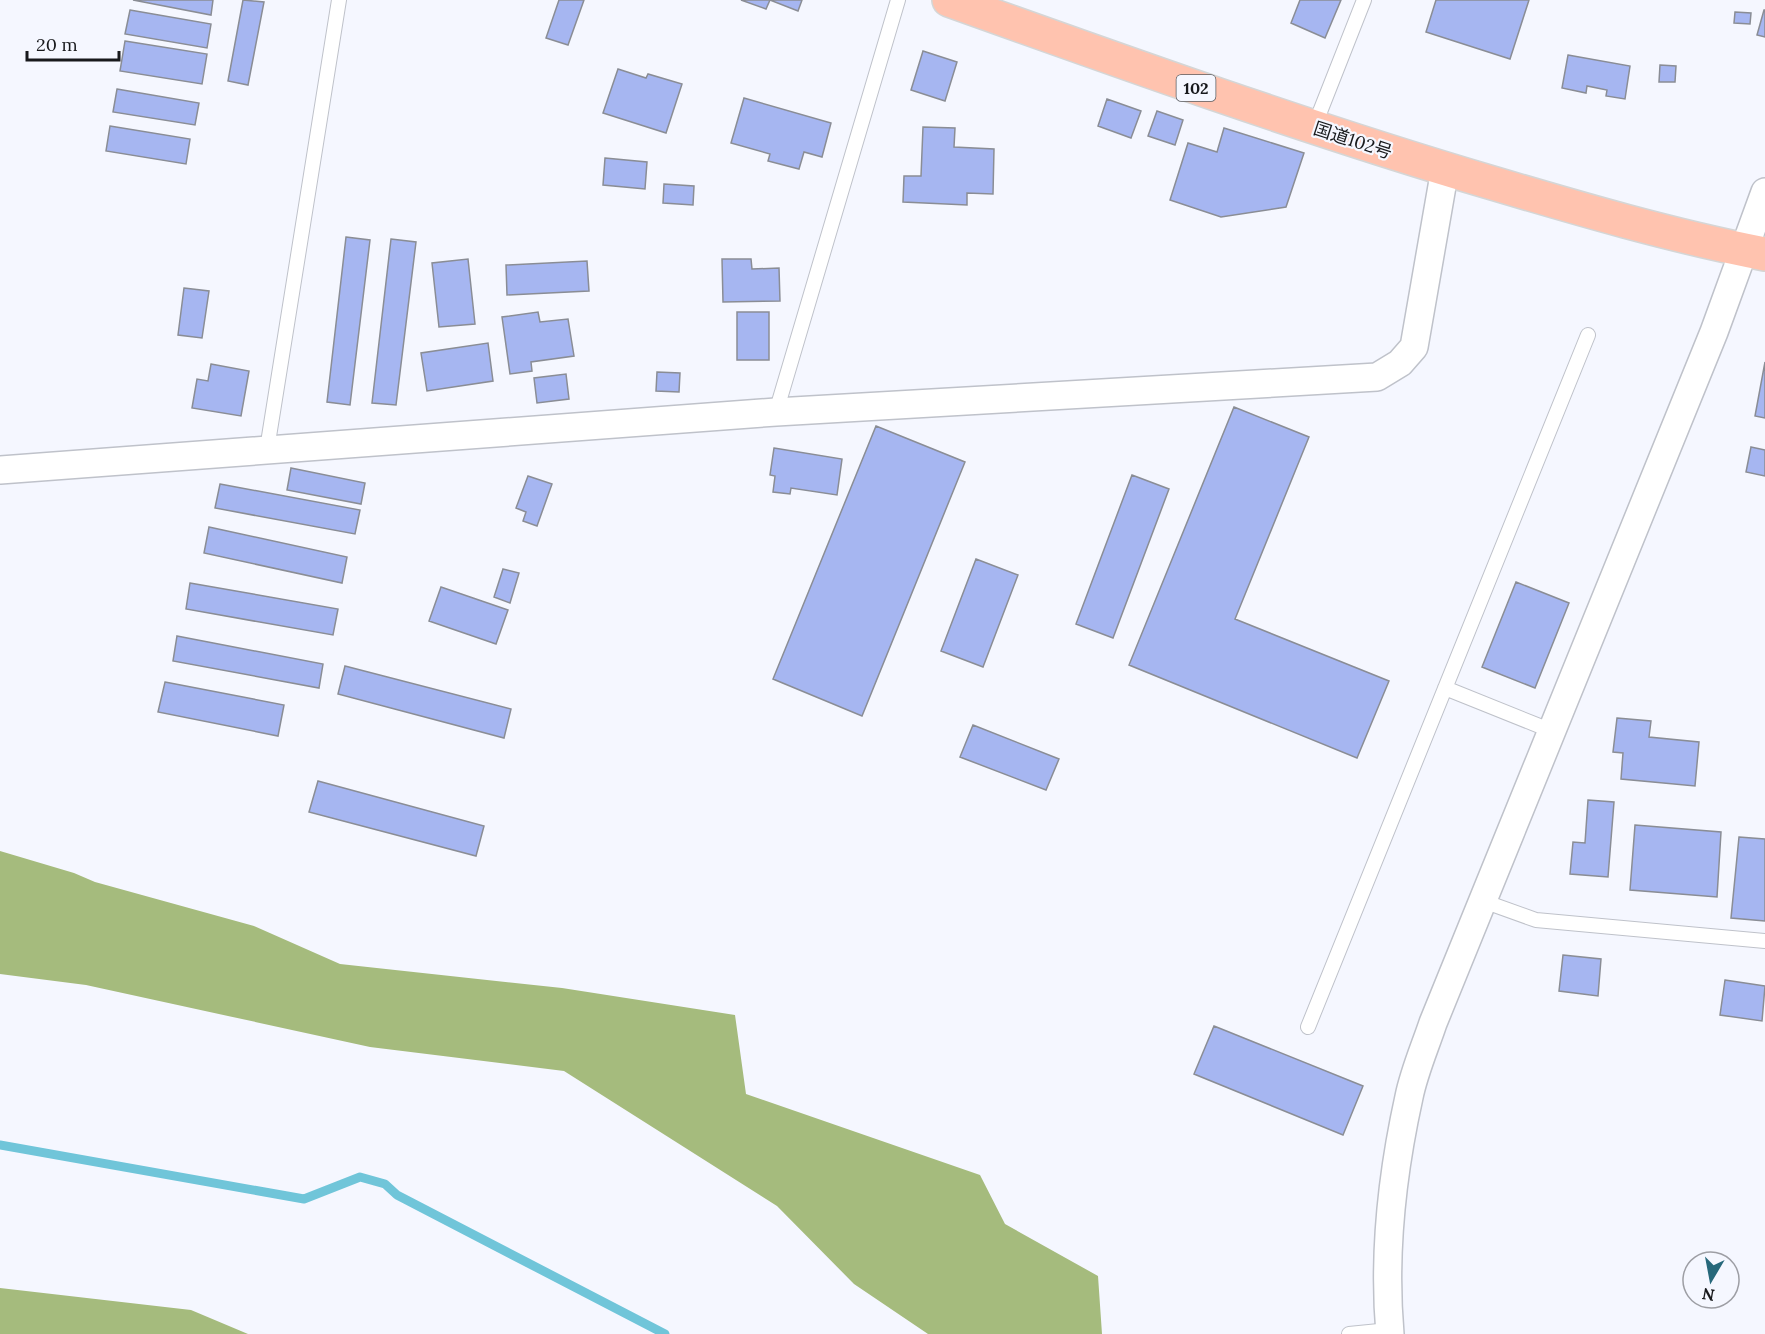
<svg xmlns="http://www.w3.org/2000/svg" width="1765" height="1334" font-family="Lora,'Noto Sans JP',serif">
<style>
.forest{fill:#a5bb7d}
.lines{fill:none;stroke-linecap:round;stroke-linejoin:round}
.stream{stroke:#70c5d9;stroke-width:9}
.building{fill:#a6b6f1;stroke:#8a8d95;stroke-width:1.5}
.service-casing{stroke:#bfc2ca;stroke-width:16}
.minor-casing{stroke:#bfc2ca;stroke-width:30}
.trunk-casing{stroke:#d5d6d6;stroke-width:36}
.service{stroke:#fff;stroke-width:14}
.minor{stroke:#fff;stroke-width:27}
.trunk{stroke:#ffc3af;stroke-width:33}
.labels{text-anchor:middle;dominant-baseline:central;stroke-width:4.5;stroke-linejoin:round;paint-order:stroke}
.shield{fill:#f5f7ff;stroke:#5a5c60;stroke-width:1.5}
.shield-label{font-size:16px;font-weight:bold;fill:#18191c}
.street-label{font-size:18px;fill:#18191c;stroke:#f5f7ff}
</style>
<rect width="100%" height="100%" fill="#f5f7ff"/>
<path class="forest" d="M0 851 74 873 95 882 254 926 340 964 562 988 735 1015 746 1094 980 1175 1005 1224 1098 1276 1102 1334H928L854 1284 777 1206 564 1071 370 1047 86 985 0 974Z
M0 1288 191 1310 248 1334H0Z"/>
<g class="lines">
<path class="stream" d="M0 1145 304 1199 360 1177 385 1184 397 1195 665 1334"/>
</g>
<path class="building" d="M133 0H213L211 15Z
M243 0 264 2 248 85 228 81Z
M559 0H584L568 45 546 38Z
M741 0H802L798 11 770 0 766 9Z
M1300 0H1341L1325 38 1291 23Z
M1436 0H1529L1510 59 1426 32Z
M130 10 211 24 207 48 125 34Z
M1764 10H1765V37L1757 35Z
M1735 12 1751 13 1750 24 1734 23Z
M125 41 207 54 202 84 120 71Z
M923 51 957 62 945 101 911 90Z
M1568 55 1630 66 1625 99 1606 96 1607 90 1587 86 1586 93 1562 88Z
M1660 65 1676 66 1675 82H1659Z
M618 69 646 78 648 74 682 84 666 133 603 113Z
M117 89 199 103 195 125 113 112Z
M744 98 831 123 822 157 804 152 799 169 768 161 770 154 731 143Z
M1107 99 1141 111 1131 138 1098 126Z
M1157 111 1183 120 1175 145 1148 136Z
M110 126 190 139 186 164 106 151Z
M923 127 955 128 954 147 994 149 993 194 967 193V205L903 202 904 176H921Z
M1224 128 1304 153 1286 207 1221 217 1170 200 1188 143 1217 152Z
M605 158 647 162 645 189 603 185Z
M664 184 694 186 693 205 663 203Z
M346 237 370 240 350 405 327 402Z
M391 239 416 242 396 405 372 403Z
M468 259 475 324 439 327 432 263Z
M722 259H751L752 269 779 268 780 301 723 302Z
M587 261 589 291 507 295 506 265Z
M184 288 209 291 202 338 178 335Z
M538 312 540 322 568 319 574 356 531 362 532 371 510 374 502 317Z
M737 312H769V360H737Z
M488 343 493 381 427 391 421 353Z
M1765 362V418L1755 416Z
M211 364 249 371 241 416 192 408 197 379 208 381Z
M657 372 680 373 679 392 656 391Z
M566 374 569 399 537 403 534 378Z
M1234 407 1309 437 1235 619 1389 681 1357 758 1129 665Z
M876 426 965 462 862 716 773 679Z
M1751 447 1765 450V476L1746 472Z
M774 448 842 459 837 495 791 488 790 494 773 492 775 476 770 475Z
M291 468 365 483 361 504 287 490Z
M1132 475 1169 489 1113 638 1076 624Z
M528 476 552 484 537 526 523 521 526 512 516 508Z
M220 484 360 510 355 534 215 508Z
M209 527 347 557 342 583 204 553Z
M976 559 1018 575 983 667 941 651Z
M503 569 519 573 510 603 494 597Z
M1516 582 1569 603 1535 688 1482 667Z
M190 583 338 609 333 635 186 609Z
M441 587 508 610 496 644 429 621Z
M177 636 323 664 319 688 173 661Z
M345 666 511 709 504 738 338 694Z
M165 682 284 705 278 736 158 712Z
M1617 718 1651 721 1649 737 1699 742 1695 786 1621 779 1623 753 1613 752Z
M973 725 1059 759 1046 790 960 757Z
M318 781 484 826 476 856 309 812Z
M1588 800 1614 802 1608 877 1570 874 1573 842 1585 843Z
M1635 825 1721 832 1717 897 1630 890Z
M1739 837 1765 839V921L1731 918Z
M1563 955 1601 959 1598 996 1559 991Z
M1725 980 1765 986 1762 1021 1720 1015Z
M1214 1026 1363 1086 1343 1135 1194 1074Z"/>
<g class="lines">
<defs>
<path id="service" d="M1314 127 1364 0
M776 412 898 0
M267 449 339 0
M1445 688 1552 731
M1483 901 1536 920 1765 941
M1308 1027 1588 335
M1349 1334 1389 1330"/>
<path id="minor" d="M0 470 776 412 1377 377 1400 363 1414 347 1445 169
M1390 1334C1383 1255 1392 1174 1409 1097 1414 1072 1425 1047 1433 1023L1714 332 1765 192"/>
<path id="trunk" d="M949 0C1128 64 1307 128 1489 182 1580 209 1672 236 1765 254"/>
</defs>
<use href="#service" class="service-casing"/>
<use href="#minor" class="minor-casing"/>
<use href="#trunk" class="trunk-casing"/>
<use href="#service" class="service"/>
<use href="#minor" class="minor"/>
<use href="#trunk" class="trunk"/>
</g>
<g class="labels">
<rect class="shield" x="1176.5" y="75" width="39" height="26" rx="4.5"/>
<g class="shield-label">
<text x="1196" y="88">102</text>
</g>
<g class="street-label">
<text transform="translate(1353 140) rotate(18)">国道102号</text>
</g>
</g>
<g transform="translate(1711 1280) rotate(190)"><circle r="28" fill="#f5f7ff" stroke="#9d9ea4" stroke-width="1.5"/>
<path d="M0-4.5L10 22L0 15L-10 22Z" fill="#27687b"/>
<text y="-9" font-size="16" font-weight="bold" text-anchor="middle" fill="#18191c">N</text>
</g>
<path d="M27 51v9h92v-9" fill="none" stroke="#18191c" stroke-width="3"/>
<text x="36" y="51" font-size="18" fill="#18191c" stroke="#f5f7ff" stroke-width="4.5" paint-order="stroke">20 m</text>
</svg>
